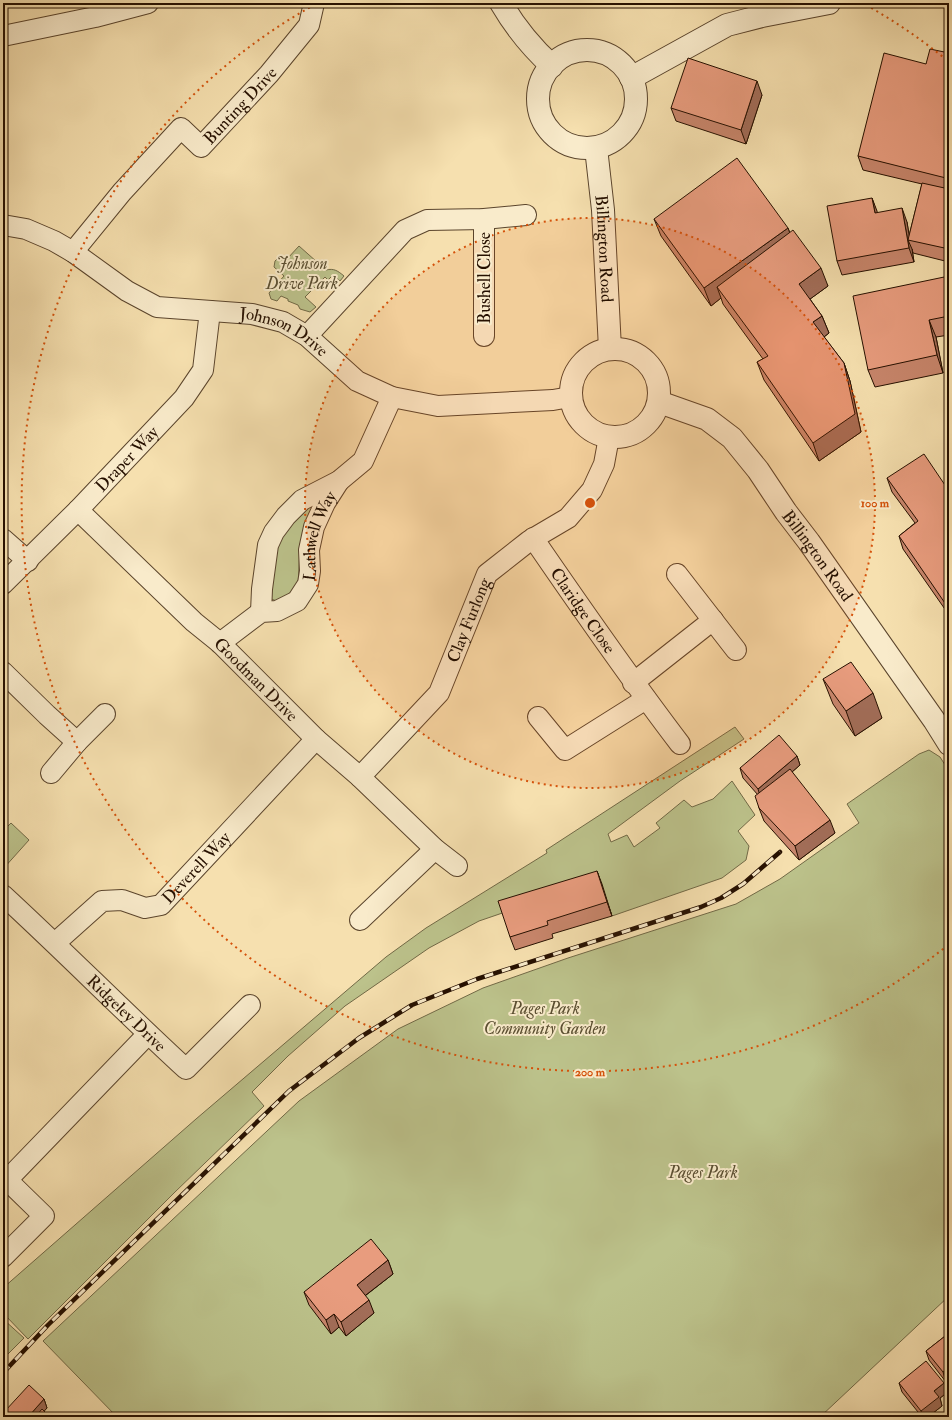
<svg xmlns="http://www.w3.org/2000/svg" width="952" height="1420" font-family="'IM FELL Double Pica',serif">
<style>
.green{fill:#bcc28b;stroke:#716946}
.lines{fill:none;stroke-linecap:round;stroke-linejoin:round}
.minor-casing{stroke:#5a442c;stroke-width:22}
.tertiary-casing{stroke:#5a442c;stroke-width:24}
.minor{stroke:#f9ebcb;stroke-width:20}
.tertiary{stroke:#f9ebcb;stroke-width:22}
.rail-casing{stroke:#261000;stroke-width:4.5}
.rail{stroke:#f9ebcb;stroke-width:3;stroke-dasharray:9;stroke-linecap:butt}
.wall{fill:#c8866c;stroke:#261000}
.shaded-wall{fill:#a26d58;stroke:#261000}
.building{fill:#e89c7e;stroke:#261000}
.ring{fill:none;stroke:#d5520b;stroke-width:2;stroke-dasharray:2 4}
.labels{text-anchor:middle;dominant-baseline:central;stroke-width:4;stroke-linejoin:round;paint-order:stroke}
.street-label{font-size:17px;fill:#261000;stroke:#f9ebcb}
.park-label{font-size:17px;font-style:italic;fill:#5a4e31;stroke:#f9ebcb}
.centre{fill:#d5520b;stroke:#f9ebcb;stroke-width:2}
.ring-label{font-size:12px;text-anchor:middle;font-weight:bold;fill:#d5520b;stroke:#f9ebcb;stroke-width:4;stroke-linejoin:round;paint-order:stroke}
</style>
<rect width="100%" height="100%" fill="#f6e0af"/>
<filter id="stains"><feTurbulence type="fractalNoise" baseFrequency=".005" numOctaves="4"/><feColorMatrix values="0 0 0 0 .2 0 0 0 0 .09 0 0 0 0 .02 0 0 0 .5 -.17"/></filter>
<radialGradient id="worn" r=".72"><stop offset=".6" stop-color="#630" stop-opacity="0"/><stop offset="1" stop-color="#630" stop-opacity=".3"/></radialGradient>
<path class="green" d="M299 246 326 270C334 268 338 271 344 276L340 281 333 275 328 280 325 277 305 297 316 307 310 312 300 309 298 305 288 301V299L281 296 277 301 271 299 269 293 284 276 274 267 275 261 278 258 287 259Z
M315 500 300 544 298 586 279 602 269 598 278 544 293 520Z
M735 727 744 739 680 781 608 834 611 842 627 835 634 847 660 828 656 823 684 800 692 807 713 799 732 781 755 815 738 831 749 846 746 860 722 878 612 916 599 880 479 921 429 948 345 1006 288 1056 252 1092 264 1106 175 1192 28 1339 3 1313V1288L196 1119 386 957 426 928 547 853 546 850Z
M929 750 940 757 949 771V1296L820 1417H117L43 1341 299 1101 398 1029 483 988 568 958 736 904 780 879 859 823 847 804 919 754Z
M11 823 29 840 3 869V831Z
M3 1319 24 1338 3 1359Z"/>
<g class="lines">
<defs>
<g id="minor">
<path d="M3 36 95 17 148 3"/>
<path d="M484 219V336"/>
<path id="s1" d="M3 225 26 229 54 241 73 252 127 291 157 307 252 314 283 322 307 336 357 381 392 397 438 406 553 400 570 397"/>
<path id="s2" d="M73 252 122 192 181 128 201 147 269 74 309 25 314 3"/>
<path d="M307 336 405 230 427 220 484 219 526 215"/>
<path id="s3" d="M78 510 194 622 220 643 316 739 360 777 435 849 457 866"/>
<path id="s4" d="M533 538C581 608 629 677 680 744"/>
<path d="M3 539 28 561"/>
<path d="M677 574 736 650"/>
<path id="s5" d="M3 584 78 510 184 398 203 370 210 311"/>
<path d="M261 612 262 589 268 545 274 532 286 516 302 500 339 481 363 461 392 397"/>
<path id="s6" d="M220 643 261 612 277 611 297 601 308 584 310 571 309 550 314 527 325 503 339 481"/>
<path d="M3 672 47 715 77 742"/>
<path d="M633 683 713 620"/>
<path d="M538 717 565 750 646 699"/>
<path d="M51 773 77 742 105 714"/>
<path id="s7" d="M360 777 439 693 487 574 529 541 568 518 592 490 604 464 609 437"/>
<path id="s8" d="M3 895C65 952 124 1012 186 1069L250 1005"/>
<path d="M360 920 435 849"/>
<path id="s9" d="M55 943 102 901 122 900 145 908 161 905 316 739"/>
<path d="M3 1176 44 1216 3 1257"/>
<path d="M7 1180 148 1034"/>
</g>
<g id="tertiary">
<path d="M501 3C515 27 531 47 552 66"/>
<circle cx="587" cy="99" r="49"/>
<path d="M631 78 727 25 762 16 829 3"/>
<path id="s10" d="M596 148 603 210 610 349"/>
<circle cx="615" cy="393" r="44"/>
<path id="s11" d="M659 402 707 419 732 438 758 470 786 512 809 542 934 720 949 744"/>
</g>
</defs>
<use href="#minor" class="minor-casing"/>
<use href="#tertiary" class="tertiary-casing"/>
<use href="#minor" class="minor"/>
<use href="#tertiary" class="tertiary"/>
<defs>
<path id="rail" d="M3 1373 48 1325 289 1091 359 1038 412 1005 477 979 701 907 721 898 743 884 780 852"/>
</defs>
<use href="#rail" class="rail-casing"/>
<use href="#rail" class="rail"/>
</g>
<path class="wall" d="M949 53V262L913 253 912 249 914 262 842 275 837 261 872 198 877 213 907 222 909 236 922 184 863 170 858 156 926 64Z
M762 95 746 144 676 121 671 108Z
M654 219 788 228 790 233 828 286 810 299 822 316 829 333 824 337 844 363 850 381 861 432 819 461 764 380 757 362 763 359 723 304 721 298 711 306 661 236Z
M949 276V335L936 337 943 373 875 387 868 370Z
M887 478 949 491V615L903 549 899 536 915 523 892 492Z
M823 679 882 718 855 736 833 704Z
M797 756 800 765 792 772 835 833 799 860 764 821 759 808 758 795 743 778 740 768Z
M597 871 612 916 552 934 553 938 515 950 510 937Z
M388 1260 393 1274 365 1296 374 1313 346 1336 339 1327 331 1334 309 1305 304 1292Z
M949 1333 946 1382 929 1360 926 1351Z
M899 1383 948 1392 940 1398 942 1406 928 1417H922L902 1392Z
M44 1399 47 1408 44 1411 50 1417H7L5 1411Z"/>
<path class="shaded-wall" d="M757 81 762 95 746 144 741 130Z
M949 166V187L946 178Z
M872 198 877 211 880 227 875 213Z
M902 208 907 222 910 240H908L912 249 914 262 909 248Z
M788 228 794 245 717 287 721 298 711 306 704 288Z
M821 268 828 286 806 302 799 284Z
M822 316 829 333 820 340 813 322Z
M929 320 936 337 943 373 937 355Z
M844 363 850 381 861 432 819 461 813 443Z
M873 693 882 718 855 736 846 711Z
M797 756 800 765 761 799 758 789Z
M830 820 835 833 799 860 795 846Z
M597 871 602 884 612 916 607 902Z
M388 1260 393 1274 362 1298 357 1285Z
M369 1300 374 1313 346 1336 341 1322Z
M334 1314 339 1327 331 1334 326 1320Z
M949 1368V1379L946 1382 943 1372Z
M944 1383 948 1392 940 1398 942 1406 928 1417H923L921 1411 934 1391Z
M44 1399 47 1408 39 1417H28Z"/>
<path class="building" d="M930 49 949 53V166L946 178 858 156 884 53 926 64Z
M688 58 757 81 741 130 671 108Z
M737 158 788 228 704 288 654 219Z
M922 183 949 189V249L908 240Z
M872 198 875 213 902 208 909 248 837 261 827 206Z
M793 230 821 268 799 284 822 316 813 322 844 363 855 414 813 443 757 362 768 356 717 287Z
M949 276V316L929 320 937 355 868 370 853 296Z
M924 454 949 491V609L899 536 918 521 887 478Z
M851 662 873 693 846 711 823 679Z
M779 735 797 756 758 789 740 768Z
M790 769 830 820 795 846 759 808 755 796Z
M597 871 607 902 547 921 548 925 510 937 498 901Z
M371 1239 388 1260 357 1285 369 1300 341 1322 334 1314 326 1320 304 1292Z
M949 1333V1368L943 1372 926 1351Z
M926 1361 944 1383 934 1391 939 1397 921 1411 899 1383Z
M29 1385 44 1399 28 1417H12L5 1411Z
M42 1409 50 1417H35Z"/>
<circle cx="590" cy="503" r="285" fill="#d5520b" fill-opacity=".12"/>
<g class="ring">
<circle cx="590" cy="503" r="285"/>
<path d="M948 945A569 569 0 1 1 314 5M866 5A569 569 0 0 1 948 61"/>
</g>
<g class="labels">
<g class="street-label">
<text stroke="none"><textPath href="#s2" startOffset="249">Bunting Drive</textPath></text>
<text stroke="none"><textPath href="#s10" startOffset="101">Billington Road</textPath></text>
<text transform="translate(484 278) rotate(-90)">Bushell Close</text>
<text stroke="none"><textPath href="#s1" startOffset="308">Johnson Drive</textPath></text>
<text stroke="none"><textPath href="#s5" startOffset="176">Draper Way</textPath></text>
<text stroke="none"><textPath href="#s6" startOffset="160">Lathwell Way</textPath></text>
<text stroke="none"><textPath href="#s11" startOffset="228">Billington Road</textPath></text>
<text stroke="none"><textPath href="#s4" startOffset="88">Claridge Close</textPath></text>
<text stroke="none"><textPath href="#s7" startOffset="194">Clay Furlong</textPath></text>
<text stroke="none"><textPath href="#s3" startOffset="246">Goodman Drive</textPath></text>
<text stroke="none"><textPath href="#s9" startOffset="175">Deverell Way</textPath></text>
<text stroke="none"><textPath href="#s8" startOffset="171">Ridgeley Drive</textPath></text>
</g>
<g class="park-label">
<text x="302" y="263">Johnson<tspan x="302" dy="20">Drive Park</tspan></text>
<text x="545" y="1008">Pages Park<tspan x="545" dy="20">Community Garden</tspan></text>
<text x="703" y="1172">Pages Park</text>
</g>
</g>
<circle cx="590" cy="503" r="6" class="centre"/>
<g class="ring-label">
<text x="875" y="507">100 m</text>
<text x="590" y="1076">200 m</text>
</g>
<rect width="952" height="1420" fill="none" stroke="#f6e0af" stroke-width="16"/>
<rect x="4" y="4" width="944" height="1412" fill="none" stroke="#261000" stroke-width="2"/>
<rect x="8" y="8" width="936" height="1404" fill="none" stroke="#261000"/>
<rect width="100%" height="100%" filter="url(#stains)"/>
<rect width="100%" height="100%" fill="url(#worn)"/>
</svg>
